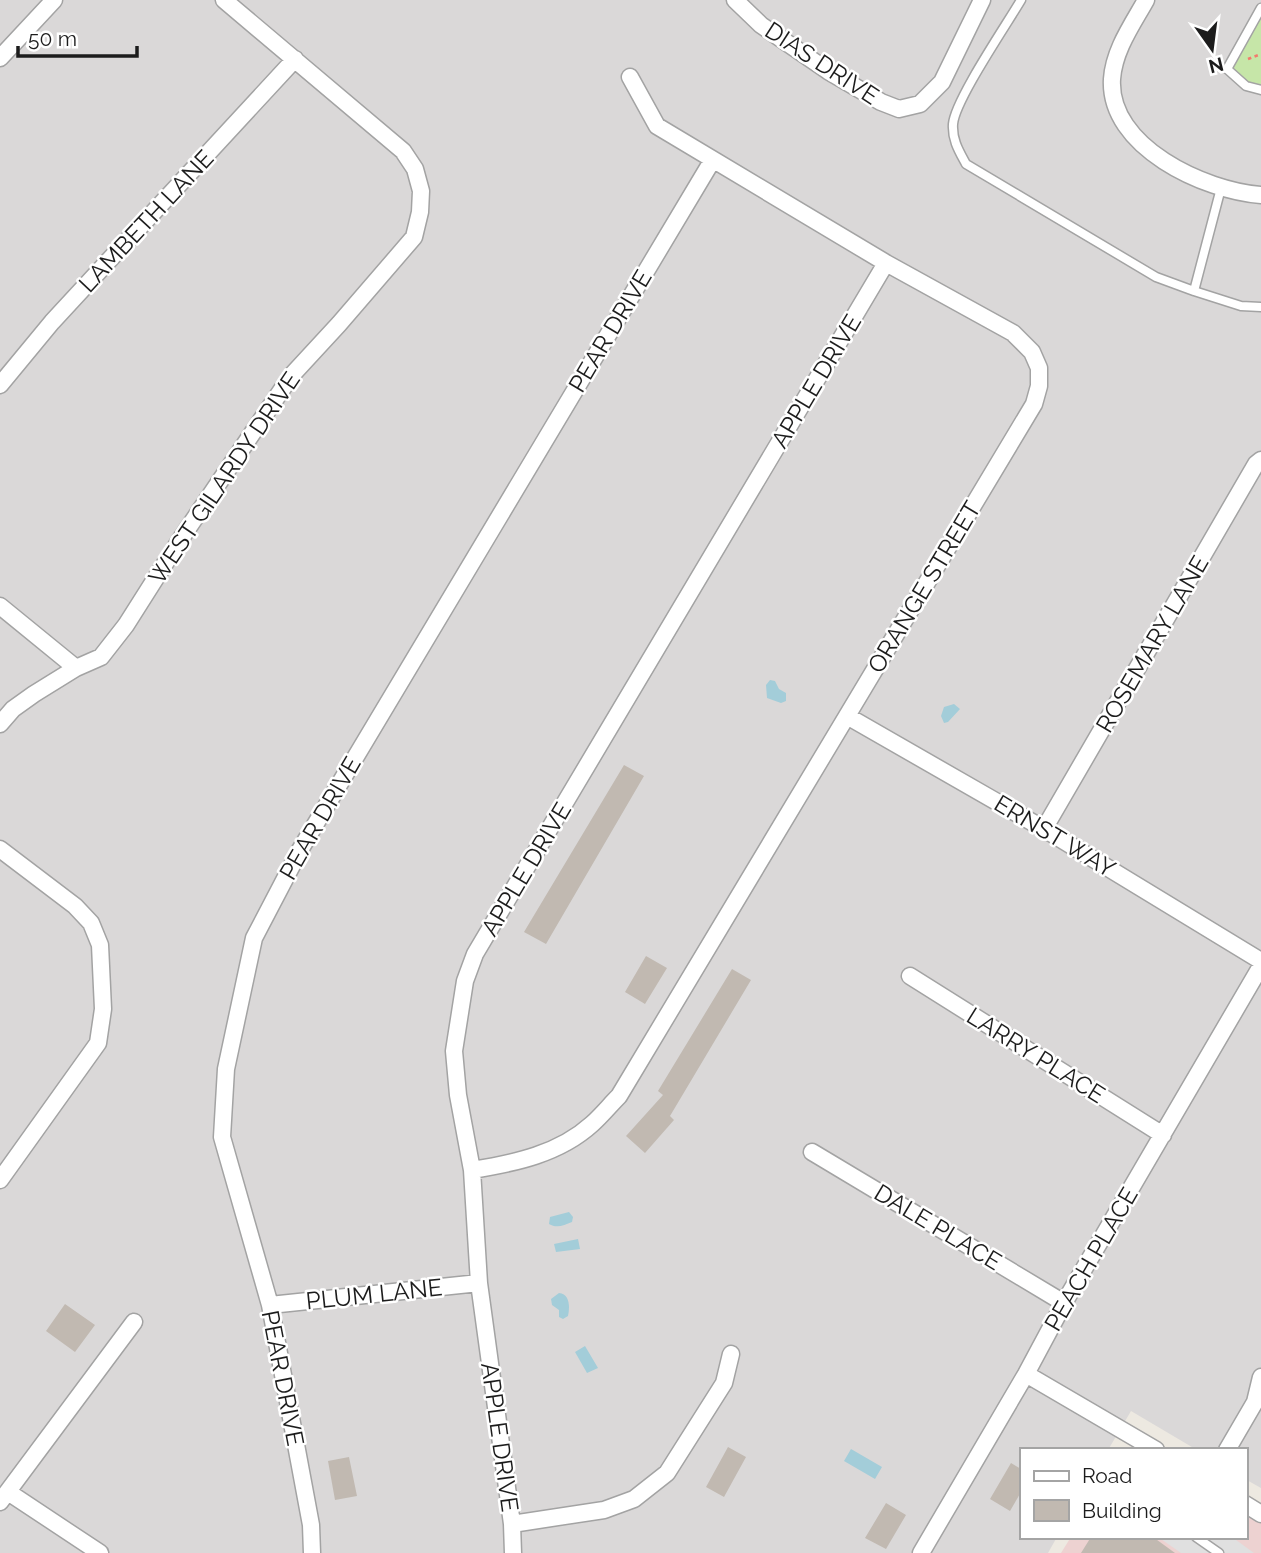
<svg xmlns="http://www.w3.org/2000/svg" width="1261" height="1553" font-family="Raleway,sans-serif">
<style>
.residential{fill:#dad8d8}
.commercial{fill:#edd2d1}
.grass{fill:#c6e6a8}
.parking{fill:#e0e0e0}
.water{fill:#a3cdd9}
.building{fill:#c1b9b1}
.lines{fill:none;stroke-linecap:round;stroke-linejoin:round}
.service-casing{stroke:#a3a3a3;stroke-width:11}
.minor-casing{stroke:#a3a3a3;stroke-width:19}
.path{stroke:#f37a6c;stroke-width:2.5;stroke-dasharray:3.5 3.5;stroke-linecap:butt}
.service{stroke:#fff;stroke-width:8}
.minor{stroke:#fff;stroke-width:16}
.labels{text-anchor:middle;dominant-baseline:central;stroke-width:5;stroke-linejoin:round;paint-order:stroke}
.street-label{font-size:24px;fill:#1c1c1c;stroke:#fff}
</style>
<rect width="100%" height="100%" fill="#ede9e1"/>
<path class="residential" d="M0 0H1261V1488L1245 1479V1450H1197L1131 1411 1108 1450H1021V1537H1057L1048 1553H0Z"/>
<path class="commercial" d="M1245 1504 1261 1514V1553H1061L1071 1537H1245Z"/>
<path class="grass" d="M1261 8V90L1246 86 1227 69Z"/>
<path class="parking" d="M1158 1537H1232L1254 1553H1181Z"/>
<path class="water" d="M770 680 775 681 779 689 786 693V701L781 703 767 698 766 685Z
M954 704 960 709 948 722 944 723 941 716 944 707Z
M569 1212 573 1217 572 1222C564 1225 557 1229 549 1224L550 1217Z
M578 1239 580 1249 556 1252 554 1244Z
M559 1293C570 1294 570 1307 568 1316L563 1319 559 1317V1310L552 1305 551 1299Z
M585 1346 598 1368 587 1373 575 1352Z
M851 1449 882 1467 875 1479 844 1461Z"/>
<path class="building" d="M624 765 644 776 546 944 524 932Z
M646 956 667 968 645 1004 625 992Z
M732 969 751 980 670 1116 674 1120 645 1153 626 1136 663 1095 658 1091Z
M65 1304 95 1325 75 1352 46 1331Z
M728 1447 746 1457 724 1497 706 1487Z
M349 1457 357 1496 335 1500 328 1461Z
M1011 1463 1021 1469V1492L1010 1511 990 1499Z
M886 1503 906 1515 886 1549 865 1538Z
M1091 1537H1153L1175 1553H1081Z"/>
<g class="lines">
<defs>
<path id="service" d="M1021 0C1007 24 955 100 953 124 952 140 959 151 966 164L1156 277 1194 291 1221 188
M1261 8 1227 69 1246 86 1261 90
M1194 291 1241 306 1261 307
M1196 1537 1219 1553"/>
<path id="minor" d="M735 0 761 25 828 71 881 102 899 109 920 104 942 82 982 0
M1146 0C1132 25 1114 50 1112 79 1108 147 1205 191 1261 195
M0 58 54 0
M0 385 52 322 295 59
M0 606 76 668
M847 716 1044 829 1261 961
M0 724 13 709 34 694 76 668 101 657 126 625 178 543 291 376 339 324 414 237 420 212 421 191 415 169 403 151 224 0
M1044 829 1256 464 1261 460
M0 849 75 906 91 923 100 945 103 1009 98 1043 0 1180
M910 976 1163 1135
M812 1152 1064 1303
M472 1170C515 1163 559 1154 592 1124 602 1115 610 1105 619 1096L1034 404 1039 386V368L1032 352 1013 333 886 263 657 126 630 77
M270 1305 479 1283
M1026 1374 1156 1450
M1227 1450 1255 1402 1261 1377
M8 1492 100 1553
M0 1502 134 1322
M1245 1504 1261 1514
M512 1524 604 1510 634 1499 667 1473 724 1383 731 1354
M312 1553 311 1525 270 1305 222 1137 226 1069 254 938 300 850 712 161
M513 1553 512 1524 479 1283 472 1170 458 1095 454 1051 465 981 475 954 886 263
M921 1553 1026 1374 1064 1303 1261 966"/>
</defs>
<use href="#service" class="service-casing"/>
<use href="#minor" class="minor-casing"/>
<path class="path" d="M1248 59 1261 54"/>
<use href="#service" class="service"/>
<use href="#minor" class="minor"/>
</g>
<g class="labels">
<g class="street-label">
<text transform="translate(822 63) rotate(33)">DIAS DRIVE</text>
<text transform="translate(146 221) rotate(-47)">LAMBETH LANE</text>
<text transform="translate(610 331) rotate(-59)">PEAR DRIVE</text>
<text transform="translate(816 381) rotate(-59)">APPLE DRIVE</text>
<text transform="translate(224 478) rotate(-56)">WEST GILARDY DRIVE</text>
<text transform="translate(924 587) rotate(-59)">ORANGE STREET</text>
<text transform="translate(1152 644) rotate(-60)">ROSEMARY LANE</text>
<text transform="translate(320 818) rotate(-60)">PEAR DRIVE</text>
<text transform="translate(1055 836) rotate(31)">ERNST WAY</text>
<text transform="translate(526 869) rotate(-59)">APPLE DRIVE</text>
<text transform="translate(1036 1055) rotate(32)">LARRY PLACE</text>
<text transform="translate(938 1227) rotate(31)">DALE PLACE</text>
<text transform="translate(1091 1259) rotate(-60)">PEACH PLACE</text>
<text transform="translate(374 1294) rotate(-6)">PLUM LANE</text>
<text transform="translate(283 1378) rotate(79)">PEAR DRIVE</text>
<text transform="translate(500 1437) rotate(82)">APPLE DRIVE</text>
</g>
</g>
<rect x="1020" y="1448" width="228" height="91" fill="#ffffff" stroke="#a4a4a4" stroke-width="2"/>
<rect x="1034" y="1471" width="35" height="10" fill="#ffffff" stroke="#a4a4a4" stroke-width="2"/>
<text x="1082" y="1483" font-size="21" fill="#1c1c1c">Road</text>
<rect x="1034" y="1500" width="35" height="21" fill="#c1b9b1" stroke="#a4a4a4" stroke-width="2"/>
<text x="1082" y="1518" font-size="21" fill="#1c1c1c">Building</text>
<g transform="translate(1212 49) rotate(166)" stroke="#ffffff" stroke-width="5" paint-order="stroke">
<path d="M0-5L12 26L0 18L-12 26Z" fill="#1c1c1c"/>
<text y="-10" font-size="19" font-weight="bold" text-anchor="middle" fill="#1c1c1c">N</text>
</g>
<path d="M18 46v10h119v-10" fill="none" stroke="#1c1c1c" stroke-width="3.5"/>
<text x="28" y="46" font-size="21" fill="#1c1c1c" stroke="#ffffff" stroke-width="5" paint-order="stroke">50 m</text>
</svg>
